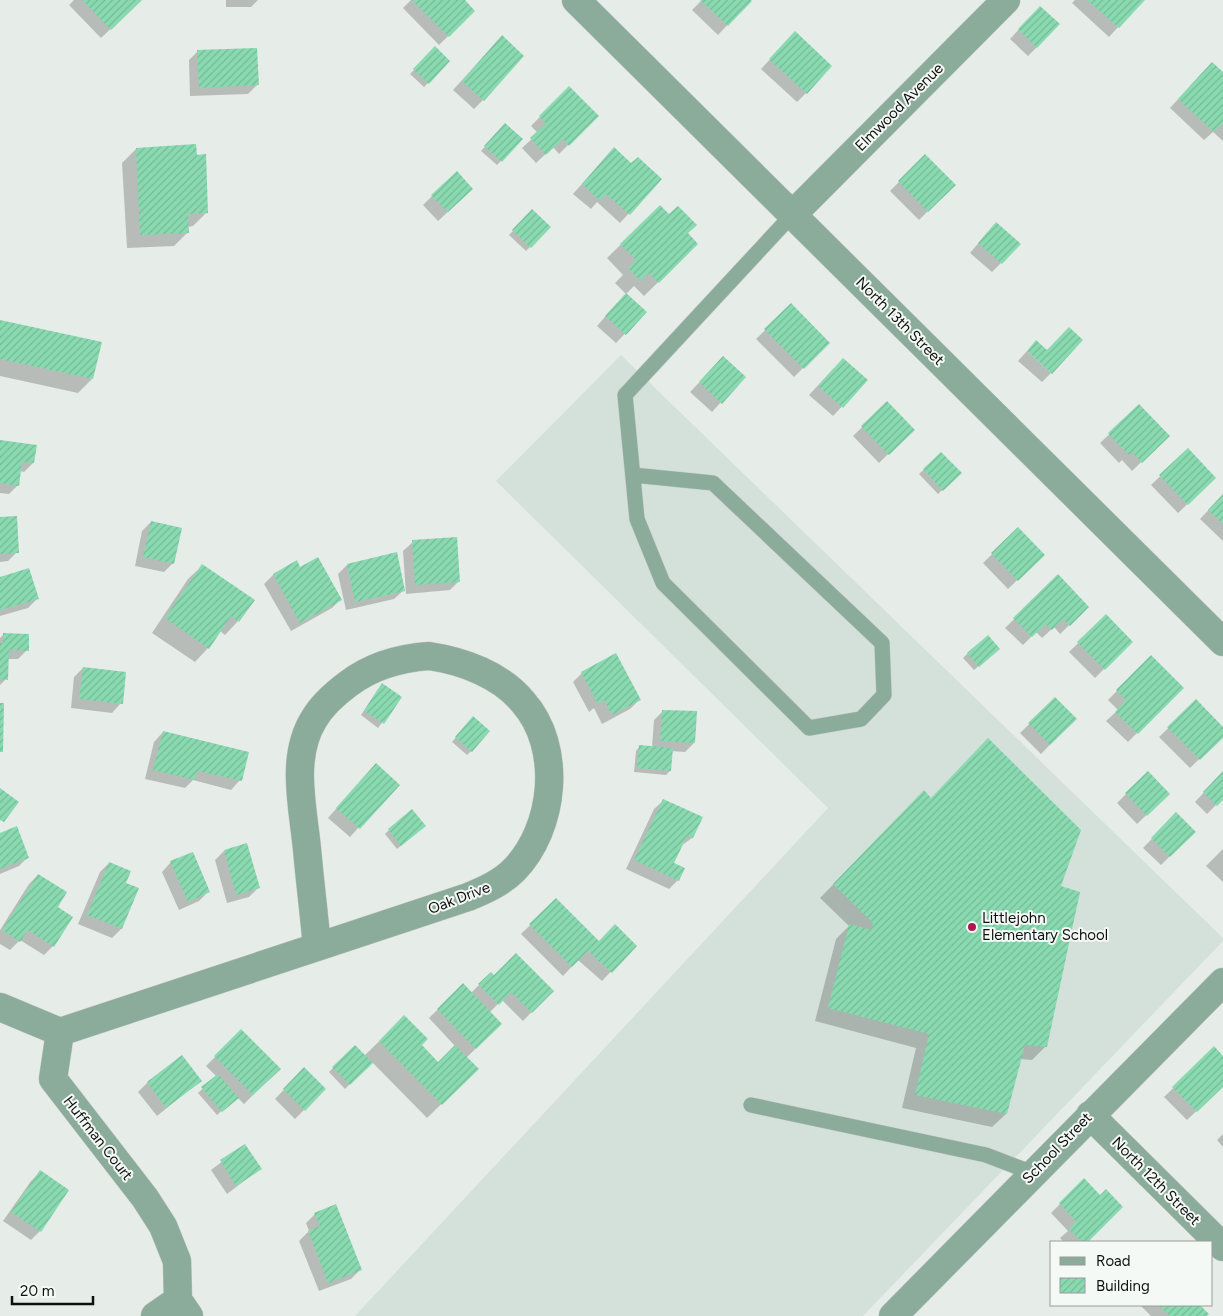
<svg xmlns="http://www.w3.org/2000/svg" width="1223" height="1316" font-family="Figtree,sans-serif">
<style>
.built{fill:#d4e1da}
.shadow{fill:#0003}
.building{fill:url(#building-hatch)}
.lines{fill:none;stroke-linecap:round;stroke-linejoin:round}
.service-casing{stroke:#c4c9c5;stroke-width:16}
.minor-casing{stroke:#c4c9c5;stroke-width:29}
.service{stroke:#8bac9a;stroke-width:15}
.minor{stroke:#8bac9a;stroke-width:28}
.poi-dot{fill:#ab194f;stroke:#f4f9f6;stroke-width:2}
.labels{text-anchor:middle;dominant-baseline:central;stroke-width:4;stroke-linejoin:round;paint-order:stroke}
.street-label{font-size:15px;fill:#0f1110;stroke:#f4f9f6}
.poi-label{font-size:15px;fill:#0f1110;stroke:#f4f9f6;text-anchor:start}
</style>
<defs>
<pattern id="building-hatch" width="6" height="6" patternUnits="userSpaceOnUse" patternTransform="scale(1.25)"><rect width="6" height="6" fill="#89dab1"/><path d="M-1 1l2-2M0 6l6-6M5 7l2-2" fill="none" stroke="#75ba97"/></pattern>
</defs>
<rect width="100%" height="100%" fill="#e6ece8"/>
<path class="built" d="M621 355 1223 938V941L863 1316H355L828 808 496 481Z"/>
<path class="shadow" d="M74 0H141L101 38 69 5Z
M226 0H258L251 7H226Z
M411 0H463L474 11 439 45 403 8Z
M702 0H749L750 1 718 35 692 10Z
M1075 0H1143L1109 37 1072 3Z
M1031 16 1037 47 1028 56 1010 39Z
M786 42 806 93 797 102 761 69Z
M493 46 483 100 474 109 453 90Z
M435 48 449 61 424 87 410 74Z
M198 51 257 85 248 94 190 96 189 60Z
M1203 72 1223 73V141L1213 132 1204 140 1170 108Z
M569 87 597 116 559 154 553 147 536 163 522 148 538 133 531 126Z
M505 125 521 140 497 165 481 151Z
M136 149 207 212 193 226 187 227 188 232 174 246 127 248 122 163Z
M925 156 954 185 919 220 890 191Z
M605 158 631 165 660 179 620 223 597 202 591 209 573 194Z
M432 196 463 198 438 221 423 205Z
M660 206 697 244 644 296 634 286 626 294 615 283 623 275 607 258Z
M532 211 549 227 526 251 509 235Z
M987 233 1001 263 992 272 970 253Z
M617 303 646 312 616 343 597 326Z
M791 305 828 343 794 377 756 339Z
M0 321 92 379 78 393 0 376Z
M1027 351 1051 373 1042 382 1018 361Z
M714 367 744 377 712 412 690 392Z
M834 368 867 380 833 416 809 395Z
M887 403 913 430 879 463 853 436Z
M1139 406 1168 436 1132 471 1122 460 1119 463 1100 443Z
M0 441 33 463 24 472 20 471 18 485 9 494 0 493Z
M1188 450 1215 478 1178 513 1151 485Z
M941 454 960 473 938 494 919 474Z
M1223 495V541L1200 519Z
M0 518 17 552 8 561 0 562Z
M151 522 173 563 164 572 135 566 142 531Z
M1018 529 1043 555 1008 589 983 563Z
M413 542 459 581 450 590 406 594 403 551Z
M347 565 404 590 394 599 346 610 338 574Z
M202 566 238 621 225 635 220 631 208 648 195 662 152 633 188 579Z
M300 569 341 599 332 608 291 631 264 584 273 575Z
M1058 576 1088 607 1060 634 1054 627 1042 638 1036 632 1023 645 1005 628Z
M0 578 37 599 28 608 0 616Z
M1106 616 1131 642 1095 678 1069 652Z
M3 635 27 650 18 659H7L6 679 0 685V638Z
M968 653H994L974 670 963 658Z
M1151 657 1182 688 1128 742 1106 721 1118 710 1108 700Z
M83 668 121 703 112 713 71 708 74 677Z
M582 673 639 700 630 709 602 724 594 708 589 712 573 682Z
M378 689 401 697 378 728 361 715Z
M1055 699 1075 719 1041 754 1020 733Z
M1196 701 1223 729V736L1190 768 1159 737Z
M663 711 694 743 685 752 671 751 670 771 666 775 634 772 636 751 640 746 652 747 654 720Z
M469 722 471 751 467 755 452 742Z
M163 732 240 780 231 790 193 780 185 788 145 779 154 742Z
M1148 772 1168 794 1137 824 1117 803Z
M1223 772V798L1207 814 1195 802Z
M367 774 398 785 350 837 328 818Z
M924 792 931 799 1059 887 1046 1046 1032 1060 1020 1059 1006 1114 992 1127 902 1108 916 1048 815 1021 836 939 849 926 820 898Z
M664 800 692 838 681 846 673 864 678 880 669 889 626 869 654 809Z
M1176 814 1194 832 1161 865 1143 848Z
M389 830H420L397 849 385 834Z
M0 834 28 857 19 866 0 874Z
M246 845 258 888 249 897 227 903 215 860 224 851Z
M1223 849V882L1206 866Z
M171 862 208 892 199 901 179 910 162 872Z
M109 863 125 884 138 889 121 929 112 938 78 924 100 872Z
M38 875 56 907 71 917 53 946 44 955 20 940 10 950 0 944V930L29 884Z
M556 900 599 943 635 946 602 981 578 960 563 976 521 934Z
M491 973 494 977 552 991 523 1021 502 1000 490 1012 501 1024 466 1058 477 1069 427 1118 372 1062 345 1089 329 1072 355 1046 364 1056 404 1017 420 1045 438 1063 455 1046 429 1018 463 985 471 993Z
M241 1031 279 1069 244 1104 237 1097 217 1115 198 1093 216 1076 206 1066Z
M1214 1048 1223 1058V1086L1187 1120 1164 1097Z
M304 1069 325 1089 295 1119 275 1099Z
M200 1081 157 1116 138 1092 147 1083Z
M1223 1134V1147L1217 1140Z
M244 1145 260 1169 227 1194 211 1170Z
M40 1172V1231L31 1240 3 1221 31 1181Z
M1084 1180 1100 1197 1122 1207 1086 1242H1064L1060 1238 1068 1231 1051 1213Z
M315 1214 360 1270 351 1279 319 1291 299 1241 309 1231 306 1223Z
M1140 1305H1199L1208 1314 1205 1316H1151Z"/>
<path class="building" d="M82 0H142L111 30Z
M412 0H465L475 11 449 37Z
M700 0H751L752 1 728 26Z
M1087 0H1145L1119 28Z
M1040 6 1060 24 1037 48 1018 29Z
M795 31 832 66 807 94 769 59Z
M502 35 524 56 484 101 462 81Z
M435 46 450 61 429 84 413 69Z
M257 48 259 85 199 88 197 50Z
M1212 62 1223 72V123L1214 132 1178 99Z
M569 86 599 116 569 146 563 139 546 155 530 138 546 123 539 116Z
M505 123 523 139 502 162 484 146Z
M196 144 197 155 206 154 208 213 188 214 189 233 140 235 136 148Z
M614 147 631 163 638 157 662 179 630 215 606 194 600 201 582 184Z
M925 154 956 185 928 212 898 181Z
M457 171 473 189 448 212 431 195Z
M660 205 669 214 678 206 697 225 688 233 698 244 659 283 649 273 640 281 628 268 636 260 620 244Z
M532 209 551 227 531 248 512 230Z
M996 222 1021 244 1002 264 978 243Z
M626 293 647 312 626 335 605 316Z
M791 303 830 343 804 369 764 329Z
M0 320 102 342 93 379 0 359Z
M1069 327 1083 340 1052 374 1027 351 1036 340 1047 350Z
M723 356 746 377 722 404 699 382Z
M843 358 868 380 843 408 818 386Z
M887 401 915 430 889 455 861 426Z
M1139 404 1170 436 1142 463 1132 452 1129 455 1108 433Z
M0 440 37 445 34 463 22 462 19 486 0 483Z
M1188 448 1216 478 1188 505 1159 475Z
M941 452 962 473 943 491 923 469Z
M1223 494V524L1208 510Z
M17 516 19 553 0 554V517Z
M151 521 182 528 174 564 143 557Z
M1018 527 1045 555 1018 581 991 553Z
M457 537 460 582 415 585 412 540Z
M397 552 405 591 355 602 347 564Z
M318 557 342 600 300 623 273 574 297 560 300 567Z
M202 564 255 600 239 622 231 616 209 649 165 618Z
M29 568 39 599 0 610V577Z
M1058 574 1089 607 1070 626 1063 619 1052 630 1046 624 1032 637 1013 618Z
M1106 614 1133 642 1105 670 1077 642Z
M3 633 29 634V651L9 650 8 680 0 679V643H3Z
M988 635 1000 649 979 667 967 653Z
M616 653 641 700 612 715 604 700 598 704 581 672Z
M1151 655 1184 688 1138 734 1115 712 1126 700 1116 690Z
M83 667 126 672 123 704 79 699Z
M382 683 402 697 384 724 364 711Z
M1055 697 1077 719 1050 745 1028 723Z
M1196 699 1223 727V738L1200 760 1167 727Z
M0 703H4L3 752H0Z
M662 710 697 711 695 743 660 741Z
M473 716 490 731 472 752 455 737Z
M163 731 249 752 242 781 197 771 195 780 153 770Z
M988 738 1081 830 1061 886 1080 892 1047 1047 1025 1045 1007 1114 915 1095 929 1034 828 1008 849 924 871 930 873 923 833 884 924 790 931 798Z
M639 745 673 748 671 771 637 768Z
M376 763 400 785 360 829 336 808Z
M1148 771 1170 794 1147 816 1125 793Z
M1223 771V800L1217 806 1203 792Z
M0 788 19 802 4 822 0 820Z
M663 799 703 817 693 838 687 836 674 863 685 868 679 881 634 860Z
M412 809 426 826 401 846 388 829Z
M1176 812 1196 832 1170 857 1151 838Z
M17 826 29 858 0 869V833Z
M247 843 260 888 236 895 224 850Z
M193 852 210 892 188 902 170 861Z
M109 862 131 871 126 883 139 888 122 929 87 915Z
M38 874 67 892 58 907 73 917 54 947 28 930 20 942 2 930Z
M556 898 599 941 615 924 637 946 612 973 588 951 572 967 529 924Z
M516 953 554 991 532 1013 511 992 499 1005 478 984 491 972 494 975Z
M463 983 502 1024 476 1049 437 1009Z
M404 1015 428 1039 422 1045 438 1062 455 1045 479 1069 442 1105 379 1041Z
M241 1029 281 1069 253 1095 214 1056Z
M355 1045 373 1063 350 1085 332 1067Z
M1214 1046 1223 1056V1087L1197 1112 1172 1087Z
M182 1055 202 1081 166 1108 147 1082Z
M304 1067 326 1089 305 1111 283 1089Z
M218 1074 239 1098 222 1112 201 1087Z
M245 1144 262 1169 236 1186 220 1160Z
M40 1170 69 1190 41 1232 11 1212Z
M1084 1178 1100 1195 1106 1189 1123 1207 1088 1242H1082L1069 1229 1076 1221 1059 1203Z
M336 1204 362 1270 328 1283 308 1231 320 1226 314 1213Z
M1158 1305H1200L1209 1314 1207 1316H1170Z"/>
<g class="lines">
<defs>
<path id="service" d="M633 475 713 483 882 643 884 695 861 719 809 728 663 583 637 519 625 395 792 215
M751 1105 986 1155 1033 1173"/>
<path id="minor" d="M576 0 1223 642
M792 215 1006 0
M429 656C463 661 501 675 523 702 563 747 555 828 514 870 501 883 485 890 468 897L317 947C314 914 310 882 307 849 303 807 290 757 314 719 322 705 336 693 348 684 373 665 400 658 429 656Z
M0 1007 60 1032
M60 1032 53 1079 145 1198 163 1226 177 1261 178 1300
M60 1032 317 947
M1090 1115 1223 1247
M155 1316 178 1300 189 1316
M893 1316 1223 982"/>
</defs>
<use href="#service" class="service-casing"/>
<use href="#minor" class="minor-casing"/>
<use href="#service" class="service"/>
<use href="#minor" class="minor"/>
</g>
<circle class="poi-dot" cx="972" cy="927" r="5"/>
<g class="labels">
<g class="street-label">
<text transform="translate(899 107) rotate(-45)">Elmwood Avenue</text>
<text transform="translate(900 321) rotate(45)">North 13th Street</text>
<text transform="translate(459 898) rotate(-21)">Oak Drive</text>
<text transform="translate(98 1138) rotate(52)">Huffman Court</text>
<text transform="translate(1057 1148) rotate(-46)">School Street</text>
<text transform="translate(1156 1181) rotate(45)">North 12th Street</text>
</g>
<g class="poi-label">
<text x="982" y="918">Littlejohn<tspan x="982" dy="17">Elementary School</tspan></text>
</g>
</g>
<rect x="1050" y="1241" width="162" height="65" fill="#f4f9f6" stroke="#989c9a"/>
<rect x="1060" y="1257" width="25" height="8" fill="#8bac9a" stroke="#989c9a"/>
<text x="1096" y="1266" font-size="15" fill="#0f1110">Road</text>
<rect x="1060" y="1278" width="25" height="15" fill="url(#building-hatch)" stroke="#989c9a"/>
<text x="1096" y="1291" font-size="15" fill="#0f1110">Building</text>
<path d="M12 1296v8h81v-8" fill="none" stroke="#0f1110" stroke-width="2.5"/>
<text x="20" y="1296" font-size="15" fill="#0f1110" stroke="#f4f9f6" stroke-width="4" paint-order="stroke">20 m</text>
</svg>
